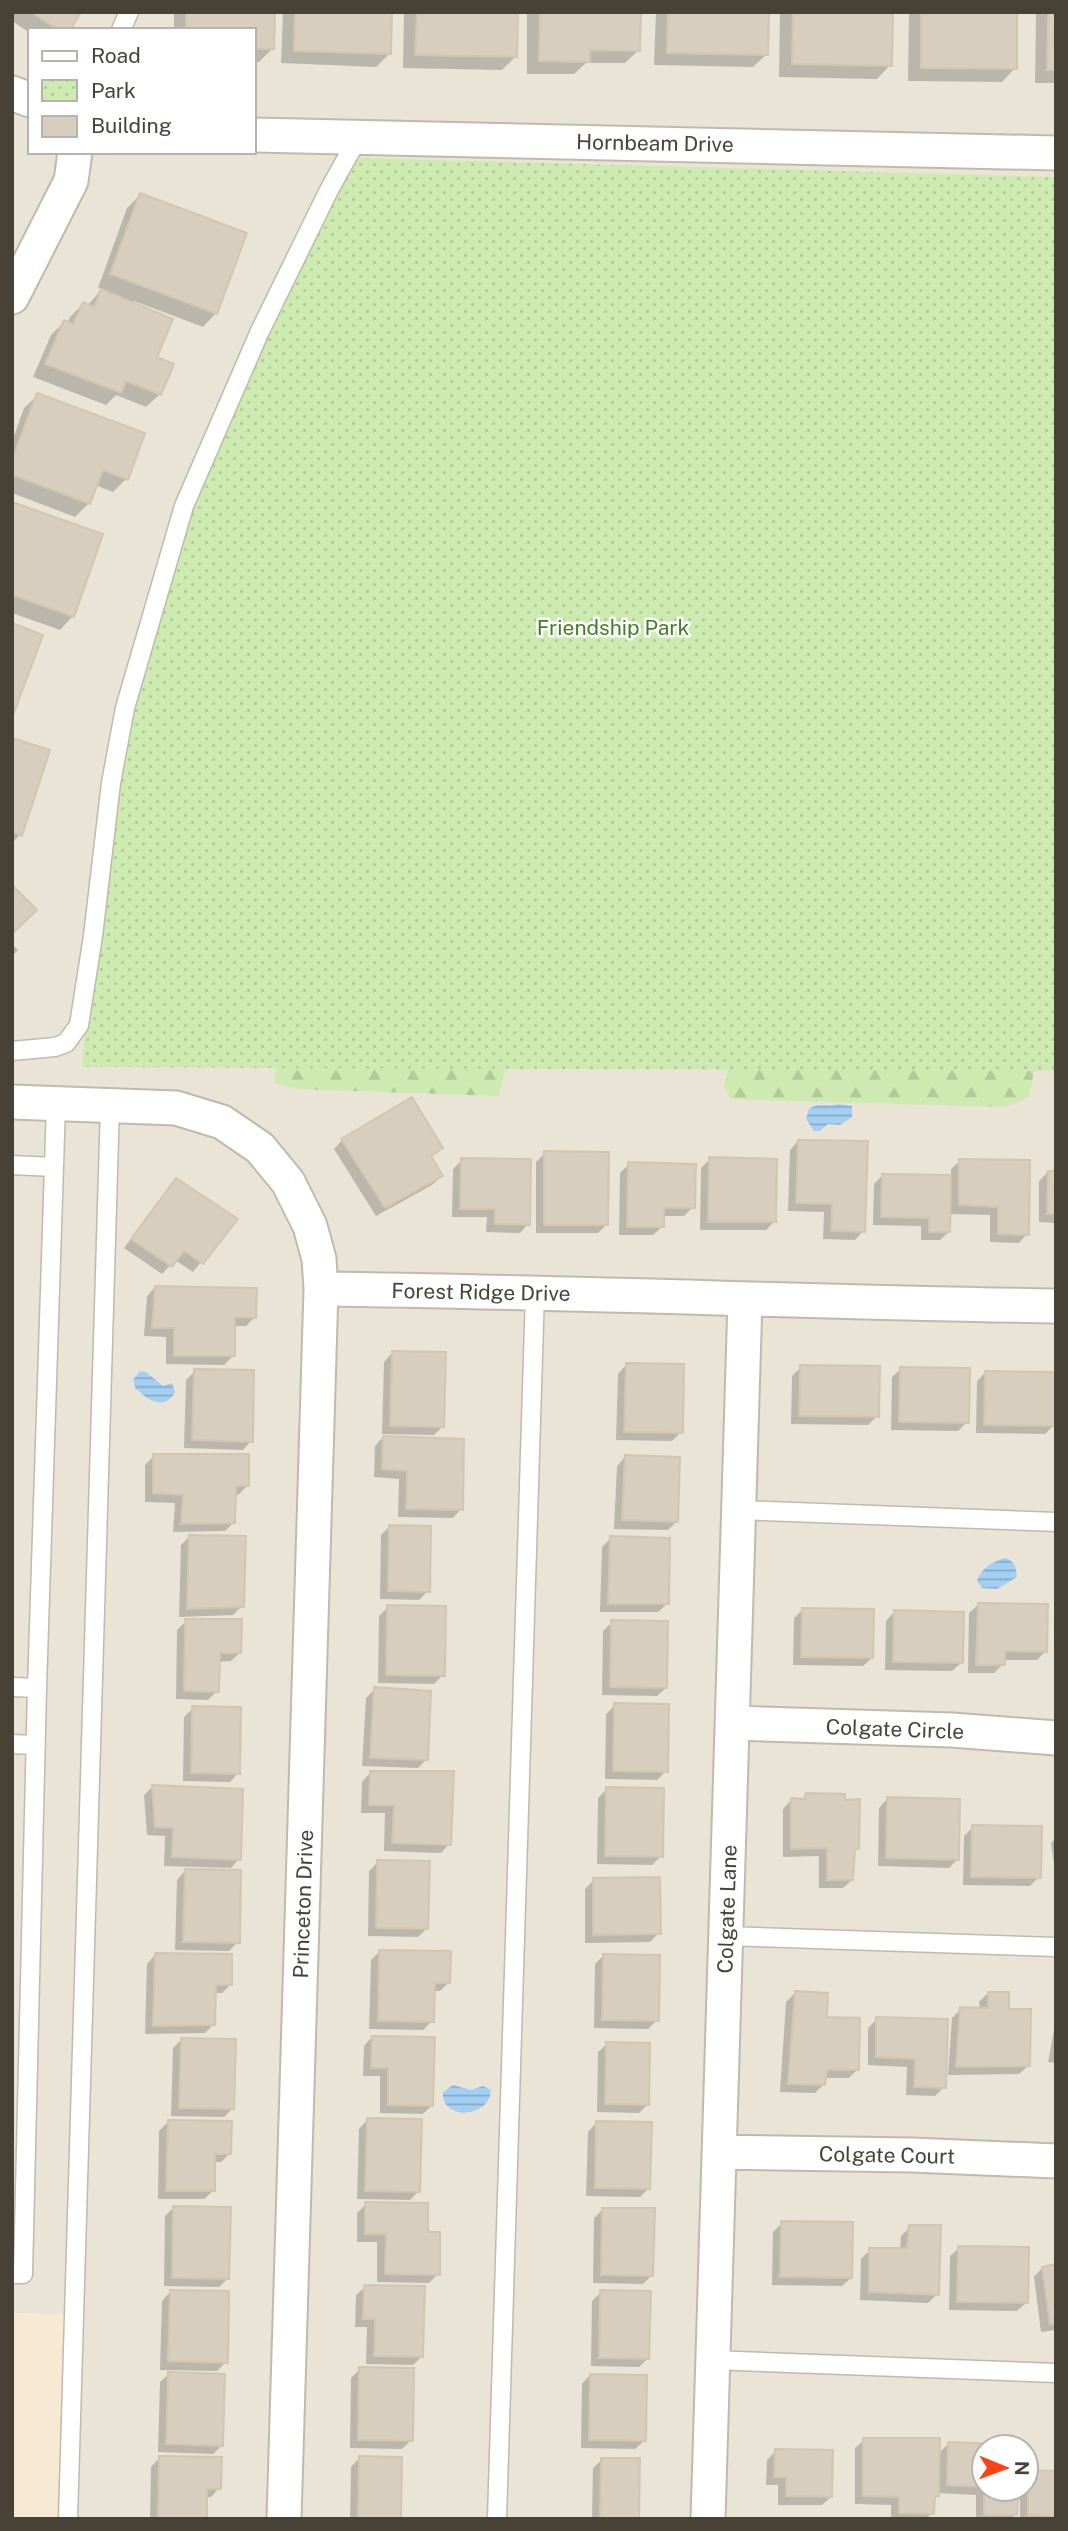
<svg xmlns="http://www.w3.org/2000/svg" width="1068" height="2531" font-family="'Public Sans',sans-serif">
<style>
.residential{fill:#e9e4d6;fill-rule:evenodd}
.commercial{fill:#f7e9d3}
.forest{fill:url(#forest-firs)}
.park{fill:url(#park-dots)}
.water{fill:url(#water-rules)}
.shadow{fill:#0003}
.building{fill:#d7cebd;stroke:#d2c6b0;stroke-width:2}
.lines{fill:none;stroke-linecap:round;stroke-linejoin:round}
.service-casing{stroke:#c1baaa;stroke-width:21}
.minor-casing{stroke:#c1baaa;stroke-width:37}
.service{stroke:#fff;stroke-width:18}
.minor{stroke:#fff;stroke-width:33}
.labels{text-anchor:middle;dominant-baseline:central;stroke-width:5;stroke-linejoin:round;paint-order:stroke}
.street-label{font-size:21px;fill:#484236;stroke:#fff}
.park-label{font-size:21px;fill:#447d27;stroke:#fff}
</style>
<defs>
<pattern id="forest-firs" width="22" height="20" patternUnits="userSpaceOnUse" patternTransform="scale(1.75)"><rect width="22" height="20" fill="#cdeab0"/><path d="M5 1l3.5 6h-7zM16 11l3.5 6h-7z" fill="#b2ca98"/></pattern>
<pattern id="park-dots" width="8" height="8" patternUnits="userSpaceOnUse" patternTransform="scale(1.75)"><rect width="8" height="8" fill="#cdeab0"/><path d="M2 2h.1M6 6h.1" fill="none" stroke="#b2ca98" stroke-width="1.8" stroke-linecap="round"/></pattern>
<pattern id="water-rules" width="6" height="5" patternUnits="userSpaceOnUse" patternTransform="scale(1.75)"><rect width="6" height="5" fill="#a3cff3"/><path d="M0 2.5h6" fill="none" stroke="#87aac6"/></pattern>
</defs>
<rect width="100%" height="100%" fill="#f5f1e8"/>
<path class="residential" d="M12 12H1056V2519H72L76 2315 12 2313ZM30 30H254V152H30ZM984 2447H1026V2489H984Z"/>
<path class="commercial" d="M12 2313 77 2315 72 2519H12Z"/>
<path class="forest" d="M278 1054 508 1061 498 1096 298 1089 274 1083Z
M1014 1054 1034 1071 1029 1097 1005 1107 731 1099 724 1087 729 1067Z"/>
<path class="park" d="M359 158 1056 177V1071L82 1067 93 936 111 783 184 506 329 190Z"/>
<path class="water" d="M837 1104 852 1106V1117L840 1125 828 1124 820 1131H814L806 1119 809 1109C818 1102 828 1108 837 1104Z
M140 1371 146 1372 163 1386 172 1383 175 1392C166 1410 149 1402 138 1390H136L133 1380Z
M1005 1558C1015 1561 1016 1567 1017 1577L997 1589 982 1588 977 1581C982 1567 991 1563 1005 1558Z
M453 2085 471 2090 483 2086 491 2090C490 2118 441 2121 443 2092Z"/>
<path class="shadow" d="M12 12H79L68 30H30V33L12 21Z
M174 12H273L272 49 259 62H254V30H174Z
M283 12H391L389 54 376 67 281 63Z
M404 12H516L515 57 502 70 403 68Z
M527 12H639V50L625 63H586L574 74H527Z
M656 12H768L767 54 753 67 654 65Z
M780 12H891L890 65 877 79 779 77Z
M909 12H1016L1015 68 1002 82 908 81Z
M1036 12H1056V83H1035Z
M140 195 216 313 203 327 134 301 133 304 155 357 160 394 146 407 116 395 106 405 33 377 51 335 64 322 67 323 70 317 83 304 87 306 102 289 98 288 127 208Z
M38 395 126 479 113 492 95 485 89 503 75 517 12 493V441L24 408Z
M12 504 73 616 60 630 12 613Z
M12 740 20 835 12 843Z
M12 944 18 950 12 956Z
M342 1140 440 1147 429 1158 441 1176 432 1185 376 1216 334 1149Z
M798 1141 863 1231 855 1240 823 1239 824 1212 788 1211 790 1150Z
M545 1153 607 1224 598 1233H536V1162Z
M710 1159 775 1221 766 1230H700L701 1168Z
M462 1160 528 1224 520 1233 486 1232 487 1217H452L453 1169Z
M960 1161 1027 1234 1019 1243 990 1242V1215L949 1214V1232L940 1240H921V1226L873 1225 874 1184 883 1175 951 1177V1169Z
M629 1164 693 1207 684 1216H662V1227L653 1235H619L620 1173Z
M1048 1172H1056V1223L1039 1222V1181Z
M168 1189 235 1220 193 1272 175 1260 162 1274 124 1248Z
M155 1287 255 1317 246 1326H234L233 1356 224 1365 166 1364V1337L144 1336 147 1296Z
M392 1353 443 1426 434 1435 382 1434 384 1362Z
M626 1365 681 1432 672 1441 616 1440 618 1374Z
M801 1367 877 1416 868 1425 791 1424 792 1376Z
M901 1369 967 1422 958 1431 891 1430 892 1377Z
M195 1371 251 1441 243 1450 184 1448 186 1380Z
M985 1373 1054 1425 1045 1434 976 1433 977 1381Z
M383 1437 461 1509 453 1518 398 1517 399 1479 374 1477 375 1446Z
M154 1456 247 1486 238 1495 234 1494V1522L225 1531 173 1532 175 1503 145 1502V1465Z
M625 1457 677 1521 668 1530 614 1529 617 1466Z
M389 1527 428 1591 419 1600 380 1599 381 1535Z
M190 1536 242 1606 233 1615 179 1617 181 1545Z
M611 1538 667 1604 658 1612H600L602 1547Z
M978 1605 1046 1651 1037 1660H1003V1664L994 1673H968L969 1613Z
M388 1607 443 1675 434 1684 378 1683 379 1616Z
M803 1609 872 1658 863 1666 793 1665 794 1618Z
M894 1612 961 1663 952 1671 885 1670 886 1621Z
M186 1621 240 1653 231 1661 218 1662 217 1691 208 1700 176 1699 177 1630Z
M612 1622 666 1688 657 1696 602 1695 603 1631Z
M375 1689 427 1759 418 1768 362 1766 366 1698Z
M615 1705 666 1771 657 1780 605 1779 606 1714Z
M193 1708 238 1773 230 1782 183 1781 184 1717Z
M370 1773 449 1844 441 1853 384 1851 385 1813H361L362 1782Z
M153 1786 239 1859 231 1868 164 1866 165 1836 147 1835 144 1795Z
M607 1789 661 1856 652 1865 597 1864 598 1798Z
M806 1795 857 1848 853 1852 852 1880 843 1888H819V1856L783 1857V1809L791 1800 801 1801Z
M887 1799 958 1859 949 1868 878 1866 879 1808Z
M973 1827 1039 1877 1030 1886 963 1885 964 1836Z
M1056 1838V1877L1051 1843Z
M378 1862 427 1928 418 1937 368 1936 369 1871Z
M185 1871 238 1942 229 1951 175 1950 177 1880Z
M594 1880 659 1933 650 1942 585 1943V1889Z
M380 1951 449 1982 440 1991H433L432 2021 423 2030 369 2029 371 1960Z
M155 1955 231 1984 222 1993H214V2024L205 2033 145 2034 147 1964Z
M604 1955 657 2020 648 2029 594 2028 595 1964Z
M795 1993 825 2019 857 2070 849 2078H824V2084L815 2093 780 2092 786 2002Z
M988 1993 1007 2010 1028 2066 1019 2074 948 2075 952 2018 961 2009 980 2010 979 2002Z
M877 2019 944 2087 935 2096 906 2095 907 2067 868 2065V2028Z
M1056 2019V2063L1048 2062Z
M372 2037 432 2105 423 2114 380 2113V2076H363L364 2046Z
M181 2040 233 2108 224 2117 171 2116 173 2048Z
M607 2044 648 2104 639 2113 597 2112 598 2052Z
M367 2120 419 2191 410 2200 357 2199 359 2129Z
M168 2122 230 2153 221 2162H213V2191L204 2199H158L159 2131Z
M596 2123 649 2188 640 2197 586 2196 588 2132Z
M366 2204 426 2234 438 2274 429 2283 377 2282V2242H357V2213Z
M174 2207 228 2278 219 2287 164 2286 165 2216Z
M603 2209 652 2275 643 2284 593 2283 594 2218Z
M782 2223 851 2278 842 2286 772 2285 773 2232Z
M910 2227 937 2294 928 2303 860 2300 861 2259 870 2250H900L901 2236Z
M959 2248 1026 2303 1017 2311 949 2310 950 2256Z
M1056 2266V2330L1041 2332 1034 2277 1042 2268Z
M365 2287 422 2356 413 2365 366 2364 367 2327H355L356 2295Z
M170 2292 226 2362 217 2371 160 2370 162 2301Z
M601 2292 648 2358 639 2367 591 2366 592 2301Z
M360 2369 411 2440 402 2449 350 2448 351 2378Z
M169 2374 222 2445 213 2454 158 2452 160 2382Z
M590 2375 644 2441 635 2449 581 2448 582 2384Z
M864 2440 938 2454 948 2444 1020 2447H984V2489H1026V2475L1029 2472 1056 2473V2519H1020V2497L1017 2496 1016 2514 1011 2519H976V2495L937 2493 933 2499 932 2513 926 2519H891V2505L855 2504V2448Z
M776 2451 831 2497 822 2505H778V2485H766L767 2460Z
M159 2458 219 2488 211 2497H205V2519H150L151 2467Z
M359 2458 399 2519H350L351 2467Z
M602 2460 637 2519H592L593 2468Z"/>
<path class="building" d="M31 12H81L70 30H58Z
M186 12H275L274 49H254V30H186Z
M295 12H392L391 54 294 51Z
M417 12H518L517 57 415 55Z
M540 12H641L640 51 590 50V62L539 61Z
M668 12H769L768 55 667 53Z
M793 12H893L892 66 792 64Z
M921 12H1017V69L921 68Z
M1048 12H1056V70H1047Z
M140 193 247 233 217 314 110 274Z
M101 289 173 319 157 357 174 364 161 395 126 381 121 393 45 364 64 320 73 324 83 302 94 307Z
M37 393 145 433 128 480 103 470 90 504 12 475V460Z
M12 502 103 534 74 617 12 595Z
M12 623 43 635 12 718Z
M12 738 50 750 22 836 12 832Z
M12 885 37 910 12 934Z
M412 1097 443 1148 431 1156 443 1176 385 1208 341 1139Z
M798 1140 868 1141 865 1232 831 1231 832 1204 796 1203Z
M544 1151 609 1152 608 1225H544Z
M709 1157 777 1159 776 1222H708Z
M461 1158 531 1159 530 1225 495 1224V1209H460Z
M959 1159 1030 1160 1029 1235 998 1234V1207L959 1205Z
M628 1162 696 1164 695 1208H664V1227H627Z
M1048 1171H1056V1214H1047Z
M882 1174 951 1175 950 1232H929V1218L881 1217Z
M176 1178 238 1219 203 1264 184 1251 172 1267 131 1239Z
M155 1286 257 1288 256 1318 235 1317V1356H174V1328H152Z
M392 1351 446 1352 444 1427 390 1426Z
M626 1363 684 1364 683 1433 624 1432Z
M800 1365 880 1366 879 1417 799 1416Z
M900 1367 970 1368 969 1423 899 1422Z
M194 1369 254 1370 253 1442 192 1440Z
M985 1371 1056 1372V1426L984 1425Z
M383 1436 464 1439 463 1510 406 1509 407 1471 382 1469Z
M153 1454H249V1486H236L235 1523 181 1524 183 1495 153 1493Z
M625 1455 680 1457 678 1522 622 1520Z
M389 1525 431 1526 430 1592 388 1591Z
M189 1535 246 1536 244 1607 187 1609Z
M610 1536 670 1538 669 1604H608Z
M978 1603 1048 1604 1047 1652 1005 1651V1665H976Z
M387 1605 446 1606 445 1676 386 1675Z
M802 1608 874 1609 873 1658 801 1657Z
M894 1610 964 1612 963 1663 893 1662Z
M185 1619H242L241 1653H220L219 1692 184 1691Z
M611 1620 668 1621 667 1688 610 1687Z
M374 1687 431 1691 428 1760 370 1758Z
M614 1703 669 1704 668 1772 613 1771Z
M192 1706 241 1707 240 1774 191 1773Z
M370 1771H454L451 1845 392 1843 394 1805H369Z
M152 1785 243 1789 241 1860 172 1857 173 1828 155 1827Z
M606 1787 664 1788 663 1857 605 1856Z
M806 1793 845 1794V1800L860 1799 859 1849H855L853 1880H827V1848L791 1849V1798L805 1799Z
M887 1797 960 1799 959 1860 886 1858Z
M972 1825 1042 1826 1041 1878 971 1877Z
M377 1860 430 1861 428 1929 376 1928Z
M185 1869 241 1870 240 1943 183 1942Z
M660 1877 661 1934 593 1935V1878Z
M379 1950 451 1951 450 1983H435L434 2022 378 2021Z
M155 1953 232 1954V1985H216L215 2025 153 2026Z
M603 1954 660 1955 659 2021 602 2020Z
M795 1991 828 1993 827 2017 860 2018 859 2070H827L825 2085 788 2084Z
M988 1992H1009V2009H1031L1030 2066 956 2067 960 2007 988 2008Z
M876 2017 948 2019 946 2088 914 2087 915 2059 876 2057Z
M372 2036 435 2037 433 2106 388 2105V2068H371Z
M181 2038 236 2039 234 2109 179 2108Z
M606 2042 650 2043 649 2105 605 2104Z
M367 2118 422 2119 420 2192 365 2191Z
M168 2120 232 2121 231 2154H215V2191H166Z
M596 2121 652 2122 650 2189 595 2188Z
M365 2202 428 2203V2232H440V2275L385 2274 386 2234H365Z
M173 2206 231 2207 229 2279 172 2278Z
M602 2208H655L653 2276 601 2275Z
M781 2221 853 2222 852 2278 780 2277Z
M909 2225H941L939 2295 869 2292V2248H907Z
M958 2246 1029 2247 1028 2303 957 2302Z
M1056 2264V2323L1050 2324 1042 2267Z
M364 2285 425 2286 423 2357 374 2356 375 2319H363Z
M170 2290 229 2291 228 2363 168 2361Z
M600 2290 651 2291 649 2359 599 2358Z
M359 2367 414 2368 413 2441 358 2440Z
M168 2372 225 2374 223 2446 166 2444Z
M590 2374 647 2375 646 2441 589 2440Z
M863 2438H940L939 2496H935L934 2514 899 2513V2497L863 2496Z
M948 2442 1022 2445V2447H984V2489H1019L1017 2515H984V2487L947 2485Z
M775 2449 833 2450 832 2497 786 2496V2477H774Z
M159 2456 222 2457 221 2489H207V2519H158Z
M359 2456 402 2457 401 2519H358Z
M601 2458H640L639 2519H600Z
M1028 2470 1056 2471V2516L1028 2515Z"/>
<g class="lines">
<defs>
<path id="service" d="M121 30 129 12
M12 1051 55 1047 66 1043 79 1025 93 936 111 783 125 708 184 506 260 331 329 190 359 136
M12 1165 54 1167 37 1688 23 2274H12
M54 1167 56 1103
M739 1510 1056 1522
M12 1687 37 1688
M12 1744 36 1745
M725 1936 1056 1947
M712 2360 1056 2373
M68 2519 110 1105
M497 2519 535 1292"/>
<path id="minor" d="M12 93 30 100
M254 135 1056 153
M12 297 71 181 75 152
M12 1102 176 1108 222 1122 260 1148 288 1182 310 1226 319 1259 321 1289 284 2519
M321 1289C566 1292 811 1302 1056 1306
M734 1723 952 1730 1056 1738
M719 2152 912 2155 1056 2161
M708 2519 745 1300"/>
</defs>
<use href="#service" class="service-casing"/>
<use href="#minor" class="minor-casing"/>
<use href="#service" class="service"/>
<use href="#minor" class="minor"/>
</g>
<g class="labels">
<g class="street-label">
<text transform="translate(655 143) rotate(1)">Hornbeam Drive</text>
<text transform="translate(481 1292) rotate(1)">Forest Ridge Drive</text>
<text transform="translate(895 1729) rotate(2)">Colgate Circle</text>
<text transform="translate(303 1904) rotate(-88)">Princeton Drive</text>
<text transform="translate(727 1909) rotate(-88)">Colgate Lane</text>
<text transform="translate(887 2155) rotate(1)">Colgate Court</text>
</g>
<g class="park-label">
<text x="613" y="627">Friendship Park</text>
</g>
</g>
<rect width="1068" height="2531" fill="none" stroke="#484236" stroke-width="28"/>
<rect x="28" y="28" width="228" height="126" fill="#ffffff" stroke="#b6b3af" stroke-width="2"/>
<rect x="42" y="51" width="35" height="10" fill="#ffffff" stroke="#b6b3af" stroke-width="2"/>
<text x="91" y="63" font-size="21" fill="#484236">Road</text>
<rect x="42" y="80" width="35" height="21" fill="url(#park-dots)" stroke="#b6b3af" stroke-width="2"/>
<text x="91" y="98" font-size="21" fill="#484236">Park</text>
<rect x="42" y="116" width="35" height="21" fill="#d7cebd" stroke="#b6b3af" stroke-width="2"/>
<text x="91" y="133" font-size="21" fill="#484236">Building</text>
<g transform="translate(1005 2468) rotate(91)"><circle r="33" fill="#ffffff" stroke="#b6b3af" stroke-width="2"/>
<path d="M0-5L12 26L0 18L-12 26Z" fill="#ff4115"/>
<text y="-10" font-size="19" font-weight="bold" text-anchor="middle" fill="#484236">N</text>
</g>
</svg>
